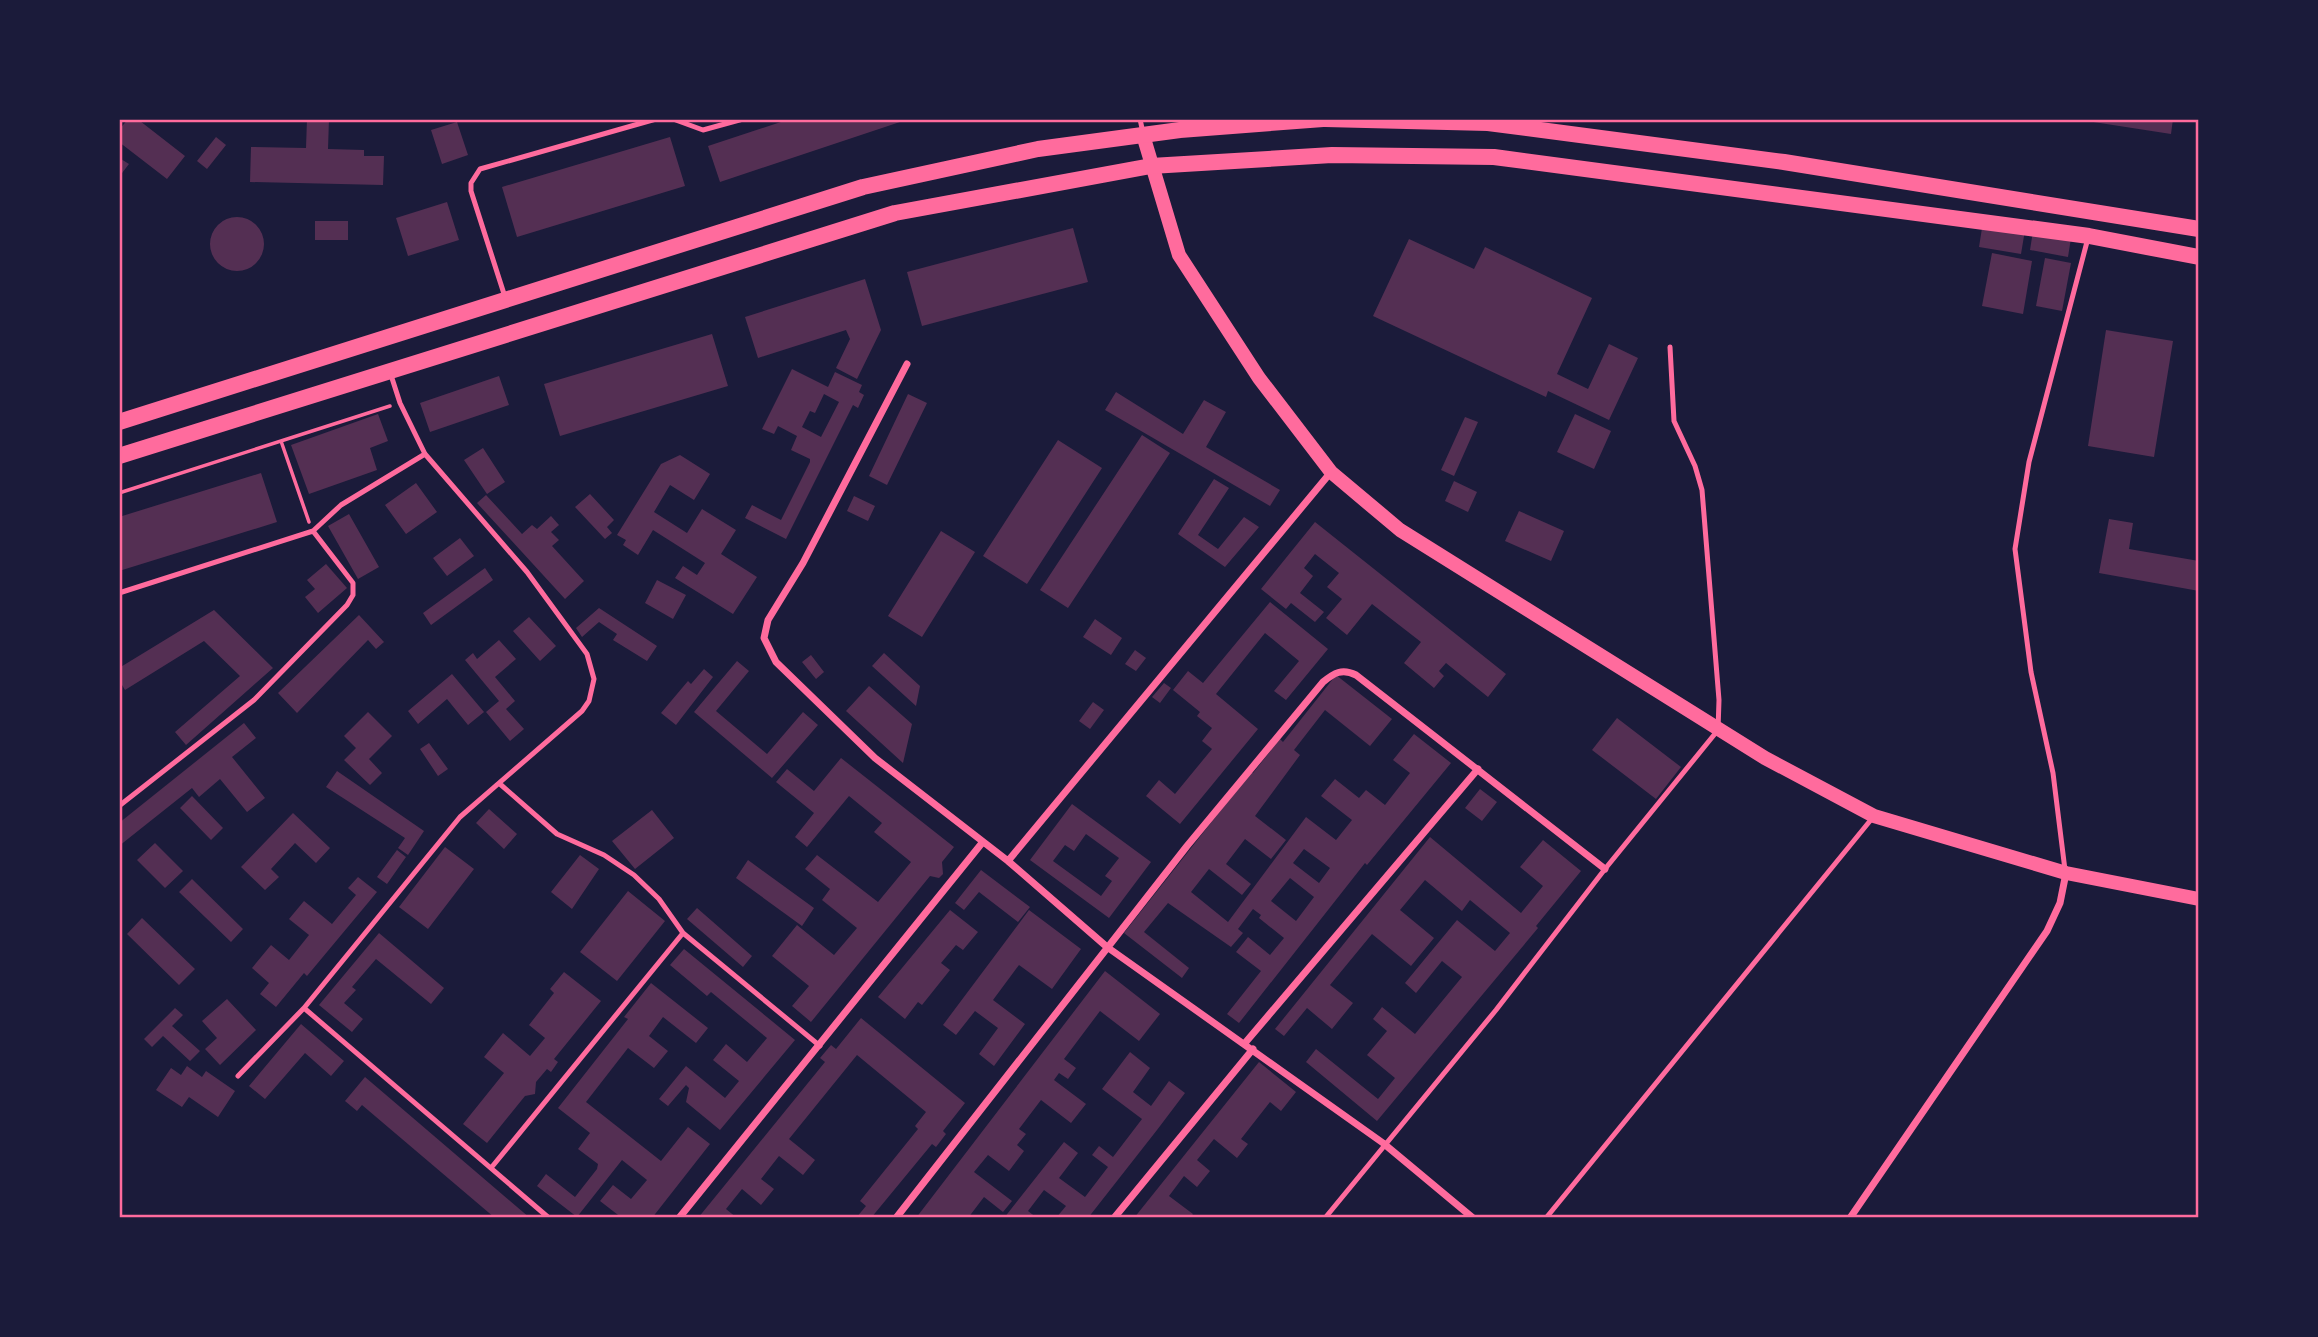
<svg xmlns="http://www.w3.org/2000/svg" width="2318" height="1337" font-family="Rubik,sans-serif">
<style>
.building{fill:#542f53;fill-rule:evenodd}
.lines{fill:none;stroke-linecap:round;stroke-linejoin:round}
.path{stroke:#ff6b9d;stroke-width:3.5}
.service{stroke:#ff6b9d;stroke-width:5}
.minor{stroke:#ff6b9d;stroke-width:7}
.secondary{stroke:#ff6b9d;stroke-width:14}
.primary{stroke:#ff6b9d;stroke-width:16}
.neatline{fill:none;stroke:#ff6b9d;stroke-width:2.5}
</style>
<rect width="100%" height="100%" fill="#1b1b3a"/>
<path class="building" d="M128 119H142L140 121 185 156 167 179 119 142V130Z
M307 119H329L328 149 364 150V156H384L383 185 250 182 251 147 306 148Z
M790 119H909L720 182 708 146Z
M2074 119H2173L2171 134Z
M457 122 468 155 442 164 431 130Z
M216 137 226 145 207 169 197 161Z
M670 137 685 186 517 237 502 187Z
M121 159 129 164 119 177V162Z
M447 202 459 240 408 256 396 218Z
M210 244a27 27 0 1 1 54 0a27 27 0 1 1-54 0Z
M315 221H348V240H315Z
M1983 222 2025 230 2021 254 1979 247Z
M1073 228 1088 282 922 326 907 272Z
M2033 231 2071 238 2068 257 2030 250Z
M1409 239 1474 269 1485 247 1592 298 1557 374 1588 389 1609 344 1638 358 1609 420 1548 391 1546 397 1373 316Z
M1992 253 2032 261 2023 314 1982 306Z
M2045 258 2071 263 2062 311 2036 306Z
M865 279 881 330 857 379 836 368 850 339 846 330 758 358 745 317Z
M2106 330 2173 341 2154 457 2088 446Z
M712 334 728 386 560 436 544 384Z
M792 369 828 387 835 372 862 385 859 392 864 395 858 408 853 405 786 539 745 518 752 505 781 520 810 462V459L791 450 797 436 778 426 774 434 762 429ZM824 394 839 402 821 437 802 427 810 411 815 413Z
M499 376 509 405 430 432 420 403Z
M1116 392 1183 434 1204 400 1226 412 1206 447 1280 490 1270 506 1105 410Z
M908 394 927 403 887 485 869 476Z
M378 414 388 441 370 448 377 470 309 494 291 445Z
M1575 414 1611 431 1594 469 1557 452Z
M1465 417 1478 422 1454 476 1441 470Z
M1142 435 1170 453 1068 608 1040 590Z
M1058 440 1102 468 1027 584 983 556Z
M483 448 505 482 487 494 464 460Z
M680 455 710 474 694 500 670 485 654 512 687 533 702 509 736 530 721 554 757 577 733 614 675 578 683 566 697 575 705 563 653 530 638 555 623 545 626 540 617 535 661 464Z
M261 473 277 522 119 571V517Z
M1214 479 1229 488 1198 535 1218 549 1244 517 1259 527 1225 567 1178 534Z
M1454 481 1477 492 1468 512 1445 501Z
M416 483 437 512 406 534 385 505Z
M590 494 614 520 607 527 612 533 605 539 575 507Z
M486 495 522 534 532 525 537 529 551 516 559 525 551 532 559 540 552 546 584 581 565 599 477 503Z
M854 496 875 506 868 521 847 511Z
M1519 511 1564 531 1551 561 1505 541Z
M349 514 379 567 358 579 328 526Z
M2109 519 2133 523 2129 549 2199 561V591L2099 573Z
M1315 522 1506 674 1488 697 1446 663 1439 671 1444 676 1434 688 1404 663 1421 642 1372 604 1347 635 1326 618 1342 599 1327 587 1339 573 1315 554 1304 568 1313 576 1300 593 1324 612 1315 622 1291 603 1286 609 1261 589Z
M941 531 975 552 922 637 888 616Z
M460 538 474 556 447 576 433 558Z
M326 564 347 588 318 613 305 597 315 589 307 580Z
M485 568 493 580 431 625 423 613Z
M657 580 686 595 673 619 645 603Z
M1270 602 1328 649 1286 700 1274 691 1299 661 1265 633 1216 694 1258 729 1180 824 1146 796 1159 780 1175 794 1212 749 1202 741 1212 728 1197 716 1200 712 1173 690 1188 671 1203 683Z
M599 608 657 646 647 661 613 640 617 634 599 622 582 637 576 628Z
M214 610 273 668 186 745 175 732 240 676 204 641 125 690 119 680V668Z
M359 615 384 642 376 649 368 640 297 713 278 693Z
M529 617 556 646 540 661 513 631Z
M1095 619 1122 638 1111 655 1083 637Z
M499 640 516 659 495 677 515 701 506 709 524 729 510 741 486 712 499 701 465 660 473 653 477 659Z
M1135 650 1146 658 1136 671 1125 664Z
M884 653 920 686 916 706 872 666Z
M811 655 824 672 816 679 802 662Z
M737 661 749 671 716 711 767 754 803 712 818 725 772 778 694 712Z
M704 669 713 677 676 725 661 713 688 681 691 684Z
M452 674 484 712 468 725 447 699 418 724 408 711Z
M1336 675 1392 719 1370 746 1325 710 1294 750 1300 755 1255 816 1286 840 1271 859 1245 839 1226 864 1251 884 1242 895 1209 869 1191 892 1228 922 1306 817 1336 840 1352 820 1321 796 1335 779 1359 798 1366 790 1385 805 1410 773 1393 760 1414 734 1451 763 1367 865 1365 863 1239 1023 1227 1014 1261 971 1236 952 1248 937 1270 955 1284 938 1259 918 1261 915 1253 909 1238 929 1243 933 1231 947 1168 903 1144 932 1189 968 1182 978 1124 933 1251 772 1253 773 1280 739 1283 742ZM1304 849 1330 868 1319 883 1293 863ZM1290 878 1314 897 1296 921 1271 901Z
M1164 683 1171 688 1160 703 1152 697Z
M869 686 912 724 903 763 846 711Z
M1093 702 1104 710 1090 729 1079 721Z
M368 712 392 736 369 759 382 773 370 785 344 760 356 748 344 736Z
M1617 718 1681 767 1656 799 1592 750Z
M244 723 256 738 232 757 265 798 247 812 220 779 199 797 192 788 119 846V823Z
M429 743 448 769 438 776 420 749Z
M841 758 954 847 942 862 943 874 939 878 930 876 811 1022 792 1006 809 986 772 956 797 925 834 955 857 928 822 900 830 889 805 869 817 855 878 902 911 862 874 832 882 823 849 796 807 847 795 837 814 813 776 782 787 769 814 791Z
M337 771 424 831 408 855 398 848 405 838 326 787Z
M1480 789 1497 802 1482 821 1465 808Z
M192 796 223 828 211 840 180 808Z
M1072 804 1151 862 1109 918 1030 860ZM1086 834 1119 858 1105 876 1112 881 1101 896 1053 861 1065 845 1074 851Z
M489 809 517 834 504 849 476 823Z
M652 810 674 838 635 869 612 841Z
M293 813 330 848 316 863 295 843 271 869 279 877 265 890 241 867Z
M1430 837 1521 913 1543 886 1520 867 1543 840 1581 871 1536 926 1538 928 1377 1121 1306 1062 1316 1049 1378 1099 1395 1078 1367 1055 1387 1031 1373 1019 1382 1007 1415 1034 1462 977 1442 961 1416 993 1405 983 1457 920 1495 951 1510 933 1470 900 1462 911 1425 880 1400 910 1434 938 1411 966 1372 934 1330 985 1353 1003 1332 1029 1307 1008 1284 1036 1275 1029Z
M155 843 183 871 165 888 137 860Z
M445 847 474 869 428 929 399 907Z
M397 850 406 857 387 884 377 877Z
M580 855 599 869 572 909 551 892Z
M748 860 814 908 802 926 736 878Z
M981 870 1030 907 1018 922 979 892 964 910 955 903Z
M358 877 377 892 307 976 304 973 276 1007 260 994 269 983 252 968 271 945 289 960 309 935 289 919 304 901 332 924 356 895 348 888Z
M192 879 243 929 231 942 179 892Z
M628 891 665 921 617 981 580 952Z
M697 908 752 956 743 967 687 919Z
M950 910 978 932 963 950 956 945 941 963 950 970 922 1005 918 1002 905 1019 878 997Z
M1029 910 1081 949 1052 989 1019 965 993 1000 1025 1024 994 1066 979 1054 998 1028 975 1011 956 1035 943 1025Z
M142 918 195 969 179 985 127 934Z
M379 933 444 988 431 1004 376 959 352 987 356 990 344 1003 363 1019 352 1032 319 1005Z
M684 949 795 1040 720 1130 686 1102 689 1088 686 1085 668 1106 659 1099 686 1066 725 1098 739 1081 713 1060 726 1044 747 1062 767 1038 711 992 707 996 670 965Z
M1105 971 1160 1014 1139 1041 1100 1011 1064 1059 1076 1068 1068 1079 1059 1073 1054 1080 1086 1104 1071 1123 1041 1100 1019 1129 1026 1134 1017 1145 1024 1151 1009 1171 988 1155 974 1172 1012 1201 1003 1212 984 1197 968 1218H916Z
M564 972 601 1001 554 1059 558 1062 551 1072 547 1069 536 1082 535 1094 525 1096 487 1143 463 1124 504 1073 484 1057 503 1033 530 1056 545 1038 529 1025 554 993 550 989Z
M651 983 708 1028 696 1043 663 1017 649 1036 668 1051 654 1068 628 1048 586 1102 661 1161 688 1127 710 1144 652 1218H622L600 1201 613 1185 631 1199 647 1180 622 1160 577 1217 537 1186 546 1174 575 1197 597 1169 598 1164 578 1149 590 1133 558 1108 628 1019 624 1017Z
M227 999 256 1030 220 1065 205 1049 217 1038 202 1021Z
M175 1008 183 1015 172 1026 200 1051 190 1061 163 1036 152 1047 144 1039Z
M861 1018 965 1103 943 1131 946 1134 936 1147 932 1144 871 1218H856L866 1206 860 1201 918 1129 915 1126 926 1112 857 1055 789 1139 815 1160 803 1175 779 1156 761 1179 774 1189 761 1205 742 1189 726 1209 737 1218H698L825 1062 820 1058 831 1045 836 1049Z
M301 1024 344 1061 331 1076 305 1053 265 1099 249 1086Z
M1130 1052 1150 1068 1133 1092 1151 1106 1169 1081 1185 1093 1157 1130 1088 1218H1056L1066 1206 1044 1190 1028 1211 1037 1218H1004L1064 1142 1078 1153 1059 1178 1085 1197 1108 1167 1092 1155 1099 1146 1113 1157 1142 1119 1102 1089Z
M1259 1062 1296 1092 1281 1111 1270 1102 1241 1139 1248 1144 1237 1158 1214 1139 1197 1160 1210 1171 1197 1187 1184 1176 1169 1196 1193 1214 1190 1218H1134Z
M187 1066 202 1077 206 1071 235 1091 218 1117 189 1097 182 1107 156 1090 171 1068 181 1075Z
M365 1077 406 1112 530 1218H495L362 1105 357 1111 345 1101Z"/>
<g class="lines">
<path class="path" d="M281 441 309 522
M119 493 390 406"/>
<path class="service" d="M673 119 703 130 743 119
M1140 119 1143 133
M505 297 471 191V183L480 169 656 119
M390 372 400 403 425 454 527 572 587 654 594 679 589 701 582 711 460 817 304 1008 549 1218
M119 593 313 531 341 505 425 454
M500 784 557 834 604 855 634 875 659 899 683 933 820 1046
M119 806 254 700 347 605 353 595V583L313 531
M2065 870 2053 773 2031 672 2015 549 2029 462 2088 238
M238 1076 304 1008
M491 1168 683 933
M1325 1218 1496 1010 1605 869 1718 730 1719 700 1702 490 1695 466 1674 421 1670 347
M1546 1218 1874 816"/>
<path class="minor" d="M907 364 803 563 768 620 764 638 776 662 875 758 1008 861 1107 947 1383 1143 1473 1218
M1008 861 1331 472
M1245 1043 1478 769
M679 1218 982 843
M896 1218 1187 846 1323 682C1334 673 1342 668 1356 675L1605 869
M1114 1218 1253 1049
M1850 1218 2047 931 2060 903 2066 873"/>
<path class="secondary" d="M1143 135 1179 255 1259 378 1331 472 1400 530 1765 758 1874 816 2066 873 2199 899"/>
<path class="primary" d="M1325 119 1488 123 1784 162 2199 229
M119 422 863 187 1038 149 1180 130 1323 119
M119 456 895 213 1151 166 1332 155 1494 157 2089 236 2199 257"/>
</g>
<rect width="2318" height="1337" fill="none" stroke="#1b1b3a" stroke-width="242"/>
<rect x="121" y="121" width="2076" height="1095" class="neatline"/>
</svg>
